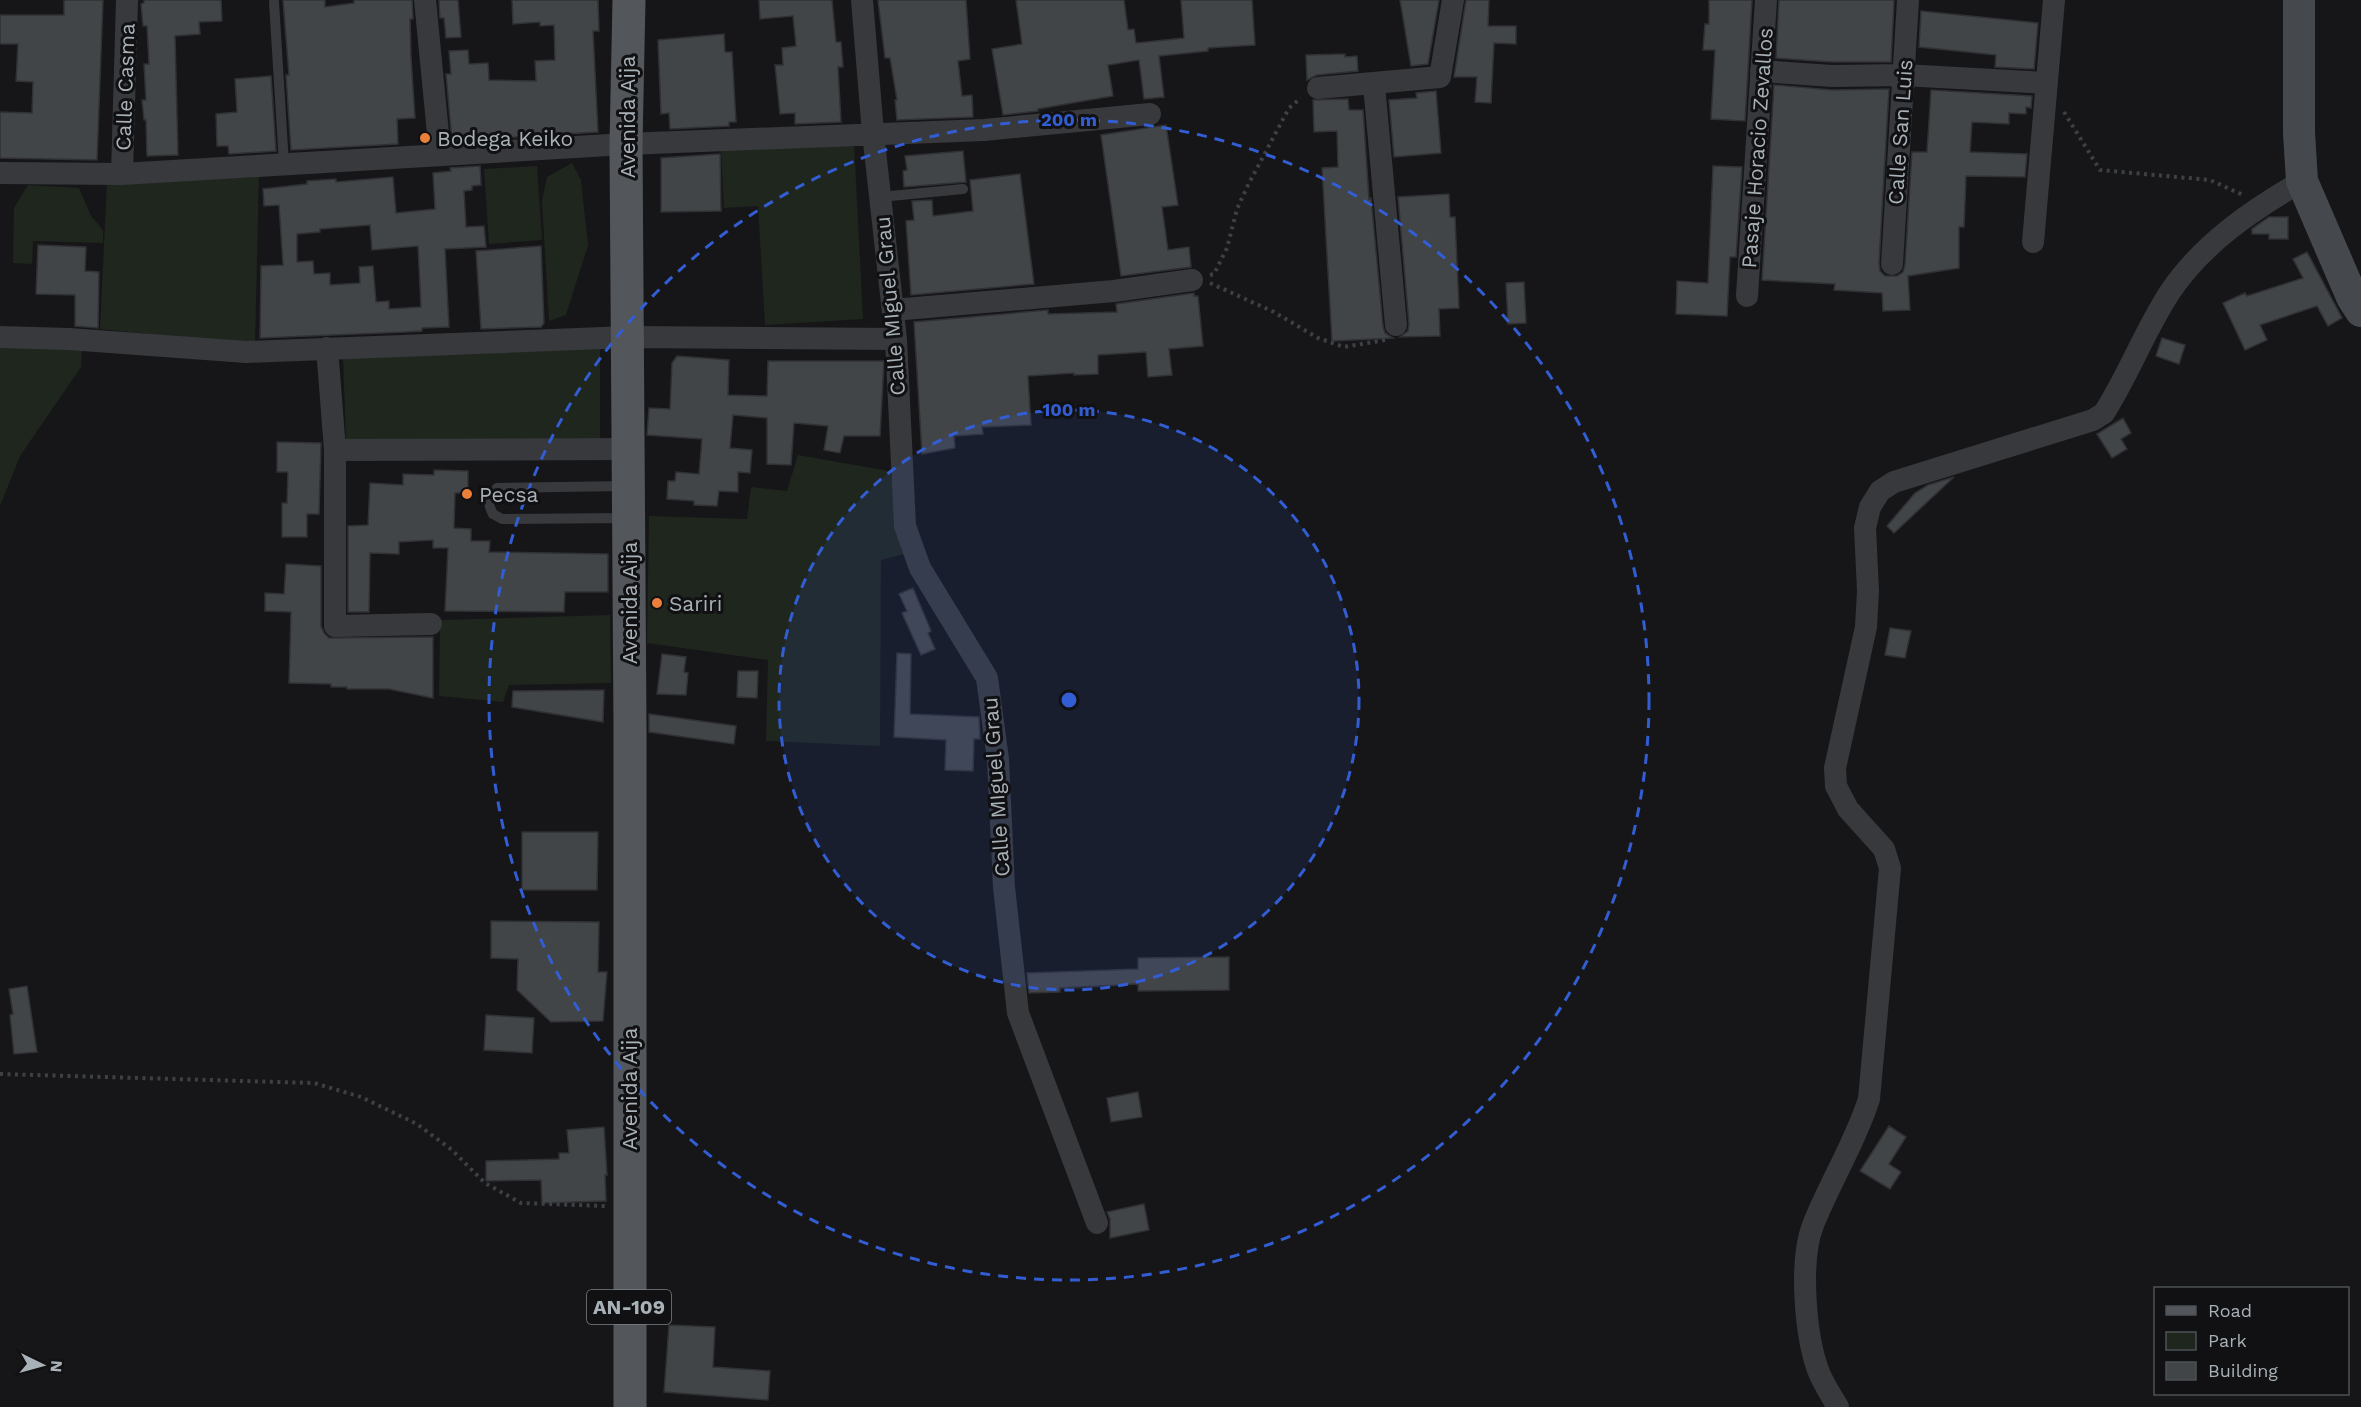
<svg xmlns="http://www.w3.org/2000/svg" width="2361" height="1407" font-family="'Work Sans',sans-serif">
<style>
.green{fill:#1f261e}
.building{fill:#424548;stroke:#303134;stroke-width:1.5;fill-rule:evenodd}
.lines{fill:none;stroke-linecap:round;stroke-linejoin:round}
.path{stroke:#3d4144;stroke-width:4;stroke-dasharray:3 4.5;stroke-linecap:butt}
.lane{stroke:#37393d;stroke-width:10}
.street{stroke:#37393d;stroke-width:22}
.secondary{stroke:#45494d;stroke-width:32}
.primary{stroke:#53575b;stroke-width:33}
.ring{fill:none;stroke:#325dd3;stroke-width:3;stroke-dasharray:10 8}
.poi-dot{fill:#eb803b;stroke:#111113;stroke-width:2}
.labels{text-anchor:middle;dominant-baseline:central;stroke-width:6;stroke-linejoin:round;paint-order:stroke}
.shield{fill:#111113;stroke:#7b8186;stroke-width:1.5}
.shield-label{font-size:20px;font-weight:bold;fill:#a8b1b7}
.street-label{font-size:21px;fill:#a8b1b7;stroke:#111113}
.poi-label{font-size:21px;fill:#a8b1b7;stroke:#111113;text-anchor:start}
.centre{fill:#325dd3;stroke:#111113;stroke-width:3}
.ring-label{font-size:18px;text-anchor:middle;font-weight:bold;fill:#325dd3;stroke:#111113;stroke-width:6;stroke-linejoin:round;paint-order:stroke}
</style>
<rect width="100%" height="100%" fill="#161618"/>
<path class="green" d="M854 143 863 319 765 325 758 206 724 208 721 150Z
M572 163 581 180 588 245 566 315 549 321 542 201 547 177Z
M537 166 542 240 489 244 484 169Z
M259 170 255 345 100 329 107 182Z
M28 185 79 188 91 216 103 230V243L33 241 32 264 13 263 14 208Z
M0 347 82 349 81 367 20 456 0 506Z
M600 348V441H346L343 357Z
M798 455 889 471 899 496 908 553 881 560 880 746 766 741 768 660 647 643 649 516 747 519 751 487 787 491Z
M610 615 611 683 509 685 503 702 439 696 440 620Z"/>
<path class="building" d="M64 0H103L97 160 0 158V112L32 113 33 82 16 81 18 44H0V15H64Z
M144 0H221L222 21 199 22 200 34 175 36 178 155 147 156 146 120H144L142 100H146L144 64H149L147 26H143L141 4 144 3Z
M283 0H325V7L354 3V0H412L413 19H410L411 57 415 118 397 119 398 144 291 150 286 75H289Z
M439 0H458L461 37 446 38 444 18H440Z
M512 0H598L599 31H593L598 132 452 141 446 74H451L449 51 468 50 469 64 488 63 489 80 536 81 535 61 555 60 554 25 540 26V22L513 24Z
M759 0H832L836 42H841L843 67H838L841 122 795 124V113L780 114 775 65H783L782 48 796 46 793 16 760 19Z
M878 0H966L970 59 958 61 962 96 972 95 973 117 897 120 895 100H897L890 58H885Z
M1016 0H1124L1128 30 1134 29 1136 43 1184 38 1181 0H1252L1255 45 1208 48V51L1159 56 1164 97 1144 99 1139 60 1108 65 1113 96 1038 109V111L1003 115 992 49 1022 44Z
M1400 0H1439L1428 64 1411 66Z
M1466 0H1489L1488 26H1516V44L1494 43 1491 103 1475 102 1477 77H1454Z
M1709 0H1752L1745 121 1711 119 1715 50H1703L1705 24H1709Z
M1779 0H1894L1891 62H1832L1776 58Z
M1921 11 2038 23 2034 69 1995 67 1996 55 1919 47Z
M724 34 725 52H732L736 122H729V126L670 129 669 113 661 114 658 40Z
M1345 54V57L1357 56 1358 71 1317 75 1307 80 1306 55Z
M271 76 276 151 229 154 228 146H217L216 114 237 112 235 79Z
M1774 85 1832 90 1889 89 1879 263 1880 271 1885 276H1897L1903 272 1905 265 1912 152H1927L1931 90 2032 96 2031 108 2026 107V114L2009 113V124L1972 122 1970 152 2027 154 2025 177 1966 176 1964 227H1959V268L1908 276 1910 310 1883 311 1882 293 1834 290 1835 284 1762 280Z
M1436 91 1441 153 1394 157 1389 100 1417 98 1416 93Z
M1348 99 1349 110H1363L1369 199 1371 198 1383 326 1385 333 1393 338 1332 341 1322 168 1338 167 1337 131 1314 132 1313 100Z
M1166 125 1178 205 1162 207 1168 250 1189 247 1191 267 1121 276 1101 135Z
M963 151 966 182 904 187 903 171 907 170 905 156Z
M720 154 721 211 661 212V158Z
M480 166 481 185 472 186V190L464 191 466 227 484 226 486 247 445 249 449 327 422 328V331L406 332 260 338 261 266 283 265 279 205 264 206 263 189 307 184V181L336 179V182L393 177 396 213 435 209 433 173 451 171 450 168ZM370 225 372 250 418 246 421 307 389 309V301L376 302 373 266 359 267 360 283 330 285V273L314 274 313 261 297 262V234L320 232V229Z
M1713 166 1742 167 1736 257H1730L1727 316 1676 314 1677 281 1708 283Z
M1020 174 1034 284 911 295 906 221 914 220 912 201 932 200 933 216 973 211 970 180Z
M1449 194 1450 217H1455L1459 308 1439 309 1440 336 1400 337 1408 331 1409 324 1398 197Z
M2269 217H2288V239H2269V234H2252V229Z
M38 245 86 247 85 271 99 272 98 328 75 326V295L36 294Z
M541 246 544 323 541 327 481 329 476 251Z
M2307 252 2342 318 2328 326 2317 306 2260 325 2267 340 2245 350 2223 303 2245 293 2247 296 2303 278 2293 259Z
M1524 282 1526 323 1508 324 1506 283Z
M1194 293V296H1198L1203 346 1169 349 1172 375 1148 377 1146 352 1098 355V374L1074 375V373L1028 376 1031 425 982 427 983 434 954 436 955 448 922 454 914 322 1048 310V314L1117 312 1116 304Z
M2162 338 2185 345 2179 364 2156 356Z
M677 356 729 360 728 395 767 396 768 361H884L880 436H844L840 453 824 450 828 426 794 423 791 465 767 464V418L733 415 730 448 752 450 750 473 738 472V492L719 491 717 506 694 505V501L667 499 668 481H675L676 472 699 474 702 439 647 435 649 408 670 409 672 363Z
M2123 418 2131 433 2121 439 2127 449 2112 458 2097 434Z
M277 442 321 443 319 514H307V537H282V503H287L288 472H277Z
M434 470 468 471V493H455L454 528 471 529V541H490L489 552 608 554V592H565L564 612 445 611 448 548H433V540L399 542V554L370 553 369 612H348V526L368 525 370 483 403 485V474L434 475Z
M1954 477 1894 533 1887 526 1915 493 1928 485Z
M286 564 321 566V626L324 633 329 638 433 637V698L389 689H347V687H331V684L289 683 291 612 265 611V593L284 594Z
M913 588 931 631 928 633 935 649 921 655 902 613 907 611 899 594Z
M1890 628 1911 631 1905 658 1885 655Z
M897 653 911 654 910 714 979 717 980 739H974L973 771 945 770 946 740 894 737Z
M662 654 686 657 684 672 688 673 686 695 657 694Z
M738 671H758L757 698 737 697Z
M604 690 603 722 512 707 513 691Z
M649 714 736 726 734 744 649 732Z
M522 832H598L597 890H522Z
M491 921 599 922 598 972H607L603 1021 551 1022 517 990 518 959 491 958Z
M1229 957V990L1138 991V984L1060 988V992L1029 993 1027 973 1138 969V958Z
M27 986 37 1052 14 1054 10 1015 13 1014 9 989Z
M486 1015 534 1018 532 1053 484 1050Z
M1138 1092 1142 1117 1111 1122 1107 1098Z
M1889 1126 1906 1137 1889 1164 1901 1172 1890 1189 1860 1171Z
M604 1127 607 1175H605L606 1201 542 1203 541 1180 486 1181V1161L559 1159V1153H569L567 1130Z
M1144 1204 1149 1230 1110 1238V1219L1107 1212Z
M669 1325 715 1327 713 1367 770 1371 768 1400 664 1392Z"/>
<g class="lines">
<path class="path" d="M2064 112 2100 170 2210 180 2243 195
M1210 275 1214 274 1227 248 1237 209 1248 185 1289 108 1301 98
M1210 283 1274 312 1318 338 1344 347 1385 340
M0 1074 314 1083 361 1097 417 1124 452 1150 485 1183 521 1203 605 1206"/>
<path class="lane" d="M274 2 284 164
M880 197 963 189
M625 518 502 519 493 514C487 503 488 497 497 488L626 486"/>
<path class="street" d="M425 0 440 154
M862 0 873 133 896 339 905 526 920 568 987 678 998 759 1004 887 1018 1013 1097 1223
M1761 71 1832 76 1903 75 2046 83
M1374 85 1396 325
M1318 88 1440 77 1453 0
M0 173 122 174 626 144 984 130 1150 114
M122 174 127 0
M2033 242 2054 0
M1892 264 1908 0
M1747 296 1766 0
M893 310 1114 291 1192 280
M0 337 69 339 246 352 628 337 896 339
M327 348 335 450 628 449
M335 450V626L431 624
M1838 1407C1832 1397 1825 1386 1820 1375 1805 1339 1799 1261 1813 1225 1830 1182 1855 1143 1869 1099L1890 868 1884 849 1848 809 1836 786 1835 768 1866 627 1868 591 1865 528 1870 507 1880 491 1894 482 2093 420 2104 413C2129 374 2145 330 2170 292 2203 243 2252 210 2302 181"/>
<path class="secondary" d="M2299 0V133L2302 181 2352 297 2361 311"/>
<path class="primary" d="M629 0 626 144 630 726V1407"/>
</g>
<circle cx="1069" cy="700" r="290" fill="#325dd3" fill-opacity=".12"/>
<g class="ring">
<circle cx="1069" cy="700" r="290"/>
<circle cx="1069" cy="700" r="580"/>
</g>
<g class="poi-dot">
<circle cx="425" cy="138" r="6"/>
<circle cx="467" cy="494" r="6"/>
<circle cx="657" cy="603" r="6"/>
</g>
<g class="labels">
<rect class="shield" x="587" y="1290" width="84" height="34" rx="4.5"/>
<g class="shield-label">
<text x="629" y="1307">AN-109</text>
</g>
<g class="street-label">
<text transform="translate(125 87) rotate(-88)">Calle Casma</text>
<text transform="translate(627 117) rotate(-90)">Avenida Aija</text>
<text transform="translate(1900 132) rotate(-86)">Calle San Luis</text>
<text transform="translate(1757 148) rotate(-86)">Pasaje Horacio Zevallos</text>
<text transform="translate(890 306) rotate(-95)">Calle MIguel Grau</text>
<text transform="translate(629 603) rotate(-90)">Avenida Aija</text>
<text transform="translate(996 787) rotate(-94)">Calle MIguel Grau</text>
<text transform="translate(629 1089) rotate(-90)">Avenida Aija</text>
</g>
<g class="poi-label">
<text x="437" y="138">Bodega Keiko</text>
<text x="479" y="494">Pecsa</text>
<text x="669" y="603">Sariri</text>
</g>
</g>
<circle cx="1069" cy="700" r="9" class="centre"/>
<g class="ring-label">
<text x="1069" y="126">200 m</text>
<text x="1069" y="416">100 m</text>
</g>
<rect x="2154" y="1287" width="195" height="108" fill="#111113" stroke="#4d5155" stroke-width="1.5"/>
<rect x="2166" y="1306" width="30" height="9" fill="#53575b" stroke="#4d5155" stroke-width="1.5"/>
<text x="2208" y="1317" font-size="18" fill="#a8b1b7">Road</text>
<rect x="2166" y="1332" width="30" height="18" fill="#1f261e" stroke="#4d5155" stroke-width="1.5"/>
<text x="2208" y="1347" font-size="18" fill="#a8b1b7">Park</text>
<rect x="2166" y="1362" width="30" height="18" fill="#424548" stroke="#4d5155" stroke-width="1.5"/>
<text x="2208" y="1377" font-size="18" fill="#a8b1b7">Building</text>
<g transform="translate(42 1365) rotate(95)" stroke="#111113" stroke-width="4.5" paint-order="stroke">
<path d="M0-4.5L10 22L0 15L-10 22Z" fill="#a8b1b7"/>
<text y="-9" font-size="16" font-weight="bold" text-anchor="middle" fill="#a8b1b7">N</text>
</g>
</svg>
